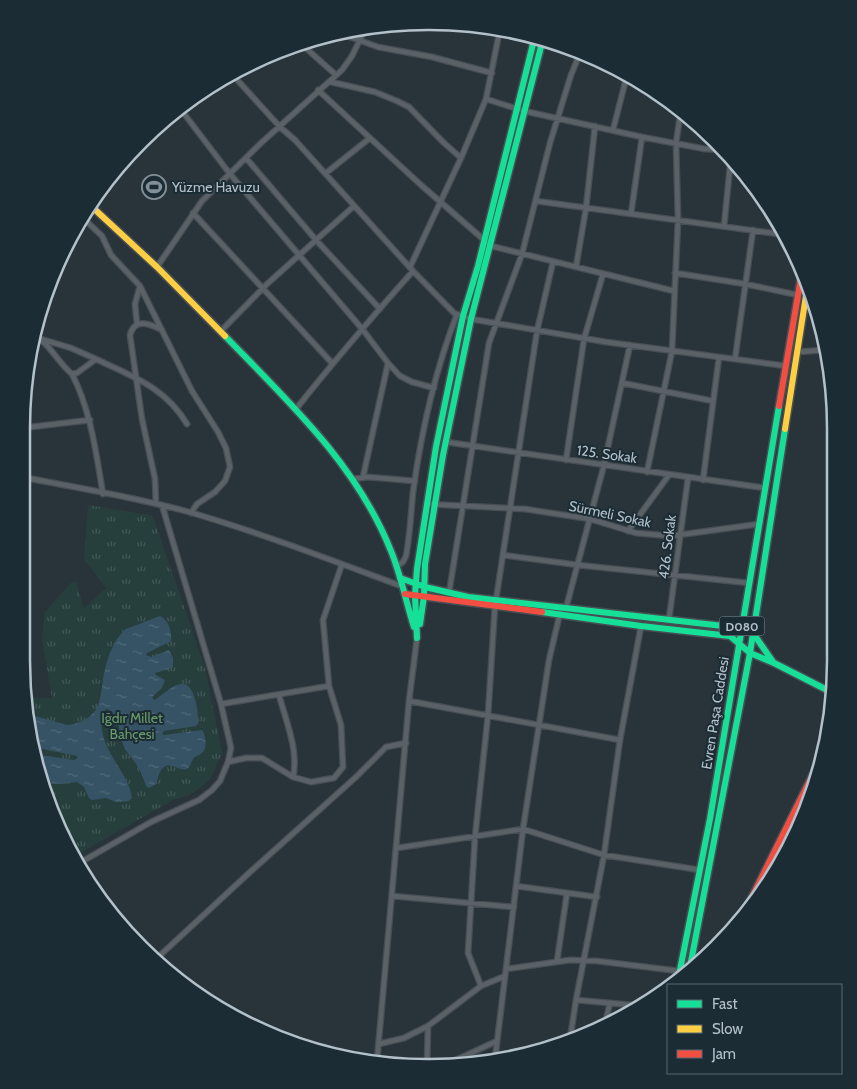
<svg xmlns="http://www.w3.org/2000/svg" width="857" height="1089" font-family="Cabin,sans-serif">
<style>
.grass{fill:url(#grass-tufts)}
.water{fill:url(#water-ripples)}
.lines{fill:none;stroke-linecap:round;stroke-linejoin:round}
.street-casing{stroke:#484f54;stroke-width:7}
.fast-casing{stroke:#484f54;stroke-width:9}
.slow-casing{stroke:#484f54;stroke-width:9}
.jam-casing{stroke:#484f54;stroke-width:9}
.street{stroke:#5a6267;stroke-width:4.5}
.fast{stroke:#16e098;stroke-width:6}
.slow{stroke:#ffcf43;stroke-width:6}
.jam{stroke:#f24e42;stroke-width:6}
.labels{text-anchor:middle;dominant-baseline:central;stroke-width:4;stroke-linejoin:round;paint-order:stroke}
.shield{fill:#1c2c35;stroke:#86949d;stroke-width:1}
.shield-label{font-size:12px;font-weight:bold;fill:#b3c1ca}
.poi-label{font-size:14px;fill:#b3c1ca;stroke:#1c2c35;text-anchor:start}
.street-label{font-size:14px;fill:#b3c1ca;stroke:#1c2c35}
.park-label{font-size:14px;fill:#699d6a;stroke:#1c2c35}
.rim{fill:none;stroke:#b3c1ca;stroke-width:2.5}
</style>
<defs>
<pattern id="grass-tufts" width="24" height="20" patternUnits="userSpaceOnUse" patternTransform="scale(1.25)"><rect width="24" height="20" fill="#263f3d"/><path d="M3 7l-1-3M5 7V3M7 7l1-3M15 17l-1-3M17 17v-4M19 17l1-3" fill="none" stroke="#435958"/></pattern>
<pattern id="water-ripples" width="26" height="14" patternUnits="userSpaceOnUse" patternTransform="scale(1.25)"><rect width="26" height="14" fill="#355364"/><path d="M2 4q2-2 4 0t4 0M15 11q2-2 4 0t4 0" fill="none" stroke="#506a79"/></pattern>
</defs>
<rect width="100%" height="100%" fill="#29343a"/>
<path class="grass" d="M88 505 149 515 153 517 205 668 222 753 211 778 200 788 189 795 173 800 73 857 35 766 26 697 52 698 42 639 45 612 71 583 76 582 84 609 106 588 84 559Z"/>
<path class="water" d="M152 177 163 192 156 198 144 182Z
M160 616C169 620 172 632 171 641L147 653 146 655 151 657 169 650 173 658V667L172 668 155 673 156 675 165 680 162 688 152 697 154 700 156 699C164 694 171 686 180 684 195 680 199 714 198 724L196 726 164 731 162 734 164 735 202 730C206 735 207 747 203 752 200 755 195 756 193 759 191 762 191 766 187 769 180 772 172 762 164 767 159 770 158 779 156 784L149 788 146 786C143 777 140 769 134 761 130 755 125 751 123 744 118 732 121 715 107 709L105 710C90 742 129 770 132 798L129 801 116 802 106 798 92 800 89 798 84 787 77 782 60 784 42 783 35 766 34 754 74 760 78 758 77 756 33 747 28 714 67 725C72 725 77 723 82 721 103 712 100 693 104 674 107 659 113 640 126 629Z"/>
<g class="lines">
<defs>
<path id="street" d="M339 33 378 47 432 57 492 73
M299 42 336 75
M231 73 280 127 295 140 413 271 454 313 471 319 606 342 786 366
M235 77 244 67
M331 82 375 92 397 101 409 107 443 142 461 158
M318 90 421 185 491 246 674 291
M486 99 524 111 642 137 705 149 724 150
M182 111 230 174 363 330 388 363 400 376 412 382 434 388
M613 130 627 75
M246 158 316 240 380 309
M326 173 370 138
M536 201 786 235
M193 213 332 363
M631 214 642 137
M82 217 102 236 111 255 140 286 192 391 218 432 226 448 230 467 225 481 215 492 197 504 191 513
M724 226 731 157
M157 267 202 201 261 143 342 70 352 56 366 27
M410 267 461 158 486 99 500 29
M576 267 586 208 595 126
M675 273 745 284 798 295
M137 324 135 304 140 286
M220 332 267 284 354 206
M35 337C49 342 58 363 72 374L77 373 96 359C133 377 165 387 187 424
M41 339 71 348 96 359
M797 352 825 350
M735 359 753 230
M72 374C91 411 96 453 103 494
M622 383 713 401
M296 409C334 361 373 316 413 271
M22 428 90 420
M446 442 765 488
M566 460 584 339 603 274
M647 472 672 351 678 220 676 143 681 110
M22 477C78 488 135 497 189 512 261 533 331 560 401 586
M363 477 388 363
M352 479 368 477 415 481
M703 480 719 357
M156 504 155 479 142 419 130 335C135 317 150 324 162 330
M426 504 525 509 590 519 636 533 671 536 759 524
M628 531 669 475
M503 555 578 565 749 583
M397 566 403 562 406 556C410 535 411 513 413 492 421 434 436 368 457 314
M449 593 489 343 522 254 550 143 571 75 580 53
M496 600 537 331 553 262
M566 608 604 465 630 345
M669 619 688 478
M279 695C286 721 299 751 293 777
M409 701 620 740
M221 704 329 686
M228 762 246 758H262L293 777 311 782 334 778 343 767 341 725 329 686 323 620 342 564
M397 848 523 829 604 855 700 870
M76 865 151 822 199 800 212 790 220 781 228 762 231 748 221 704 162 505
M516 886 597 897
M392 896 514 907
M155 960 249 873 356 777 386 747 406 743
M557 961 567 893
M506 969 570 960 597 961 679 971
M481 986 468 953 475 837 488 715 495 605
M576 1000 643 1006
M605 1024 610 1003
M570 1039 576 1000 604 855 620 740 641 626
M379 1044 404 1038 428 1026 481 986 505 976
M495 1059 523 829 549 660 560 613
M377 1061 409 701 417 638
M443 1066 497 1041
M427 1068 428 1026"/>
<path id="fast" d="M225 336C288 401 357 465 391 551 401 575 406 602 414 627
M400 578 425 587 468 597 741 628 753 633 773 662
M542 612 641 626 730 636 750 653 774 663 829 691
M420 624 424 596 425 564 443 455 471 319 543 39
M417 638 415 595 417 569 436 447 463 316 478 266 535 36
M787 850 808 806
M689 972 750 653 785 429
M678 980 710 819 779 406"/>
<path id="slow" d="M90 205 157 267 225 336
M785 429 808 283"/>
<path id="jam" d="M779 406 802 272
M405 594 542 612
M744 913 825 750"/>
</defs>
<use href="#street" class="street-casing"/>
<use href="#fast" class="fast-casing"/>
<use href="#slow" class="slow-casing"/>
<use href="#jam" class="jam-casing"/>
<use href="#street" class="street"/>
<use href="#fast" class="fast"/>
<use href="#slow" class="slow"/>
<use href="#jam" class="jam"/>
</g>
<defs>
<symbol id="stadium-ring" viewBox="-11 -11 22 22"><circle r="9.5" fill="#1c2c35" stroke="#839098" stroke-width="1.5"/><path d="M0-5a6.5 5 0 1 0 0 10a6.5 5 0 1 0 0-10ZM-3.5-1.8h7v3.6h-7Z" fill="#839098"/></symbol>
</defs>
<g fill-rule="evenodd">
<use href="#stadium-ring" x="140" y="173" width="28" height="28"/>
</g>
<g class="labels">
<rect class="shield" x="719.5" y="616.5" width="45" height="19" rx="4"/>
<g class="shield-label">
<text x="742" y="626">D080</text>
</g>
<g class="poi-label">
<text x="172" y="187">Yüzme Havuzu</text>
</g>
<g class="street-label">
<text transform="translate(607 454) rotate(8)">125. Sokak</text>
<text transform="translate(610 514) rotate(12)">Sürmeli Sokak</text>
<text transform="translate(667 547) rotate(-83)">426. Sokak</text>
<text transform="translate(715 713) rotate(-81)">Evren Paşa Caddesi</text>
</g>
<g class="park-label">
<text x="132" y="718">Iğdır Millet<tspan x="132" dy="16">Bahçesi</tspan></text>
</g>
</g>
<path d="M0 0H857V1089H0ZM428 30H429A398 398 0 0 1 827 428V661A398 398 0 0 1 429 1059H428A398 398 0 0 1 30 661V428A398 398 0 0 1 428 30Z" fill="#1c2c35" fill-rule="evenodd"/>
<path class="rim" d="M428 30H429A398 398 0 0 1 827 428V661A398 398 0 0 1 429 1059H428A398 398 0 0 1 30 661V428A398 398 0 0 1 428 30Z"/>
<rect x="667" y="984" width="175" height="90" fill="#1c2c35" stroke="#586871"/>
<rect x="677" y="1000" width="25" height="8" fill="#16e098" stroke="#586871"/>
<text x="712" y="1009" font-size="15" fill="#b3c1ca">Fast</text>
<rect x="677" y="1025" width="25" height="8" fill="#ffcf43" stroke="#586871"/>
<text x="712" y="1034" font-size="15" fill="#b3c1ca">Slow</text>
<rect x="677" y="1050" width="25" height="8" fill="#f24e42" stroke="#586871"/>
<text x="712" y="1059" font-size="15" fill="#b3c1ca">Jam</text>
</svg>
